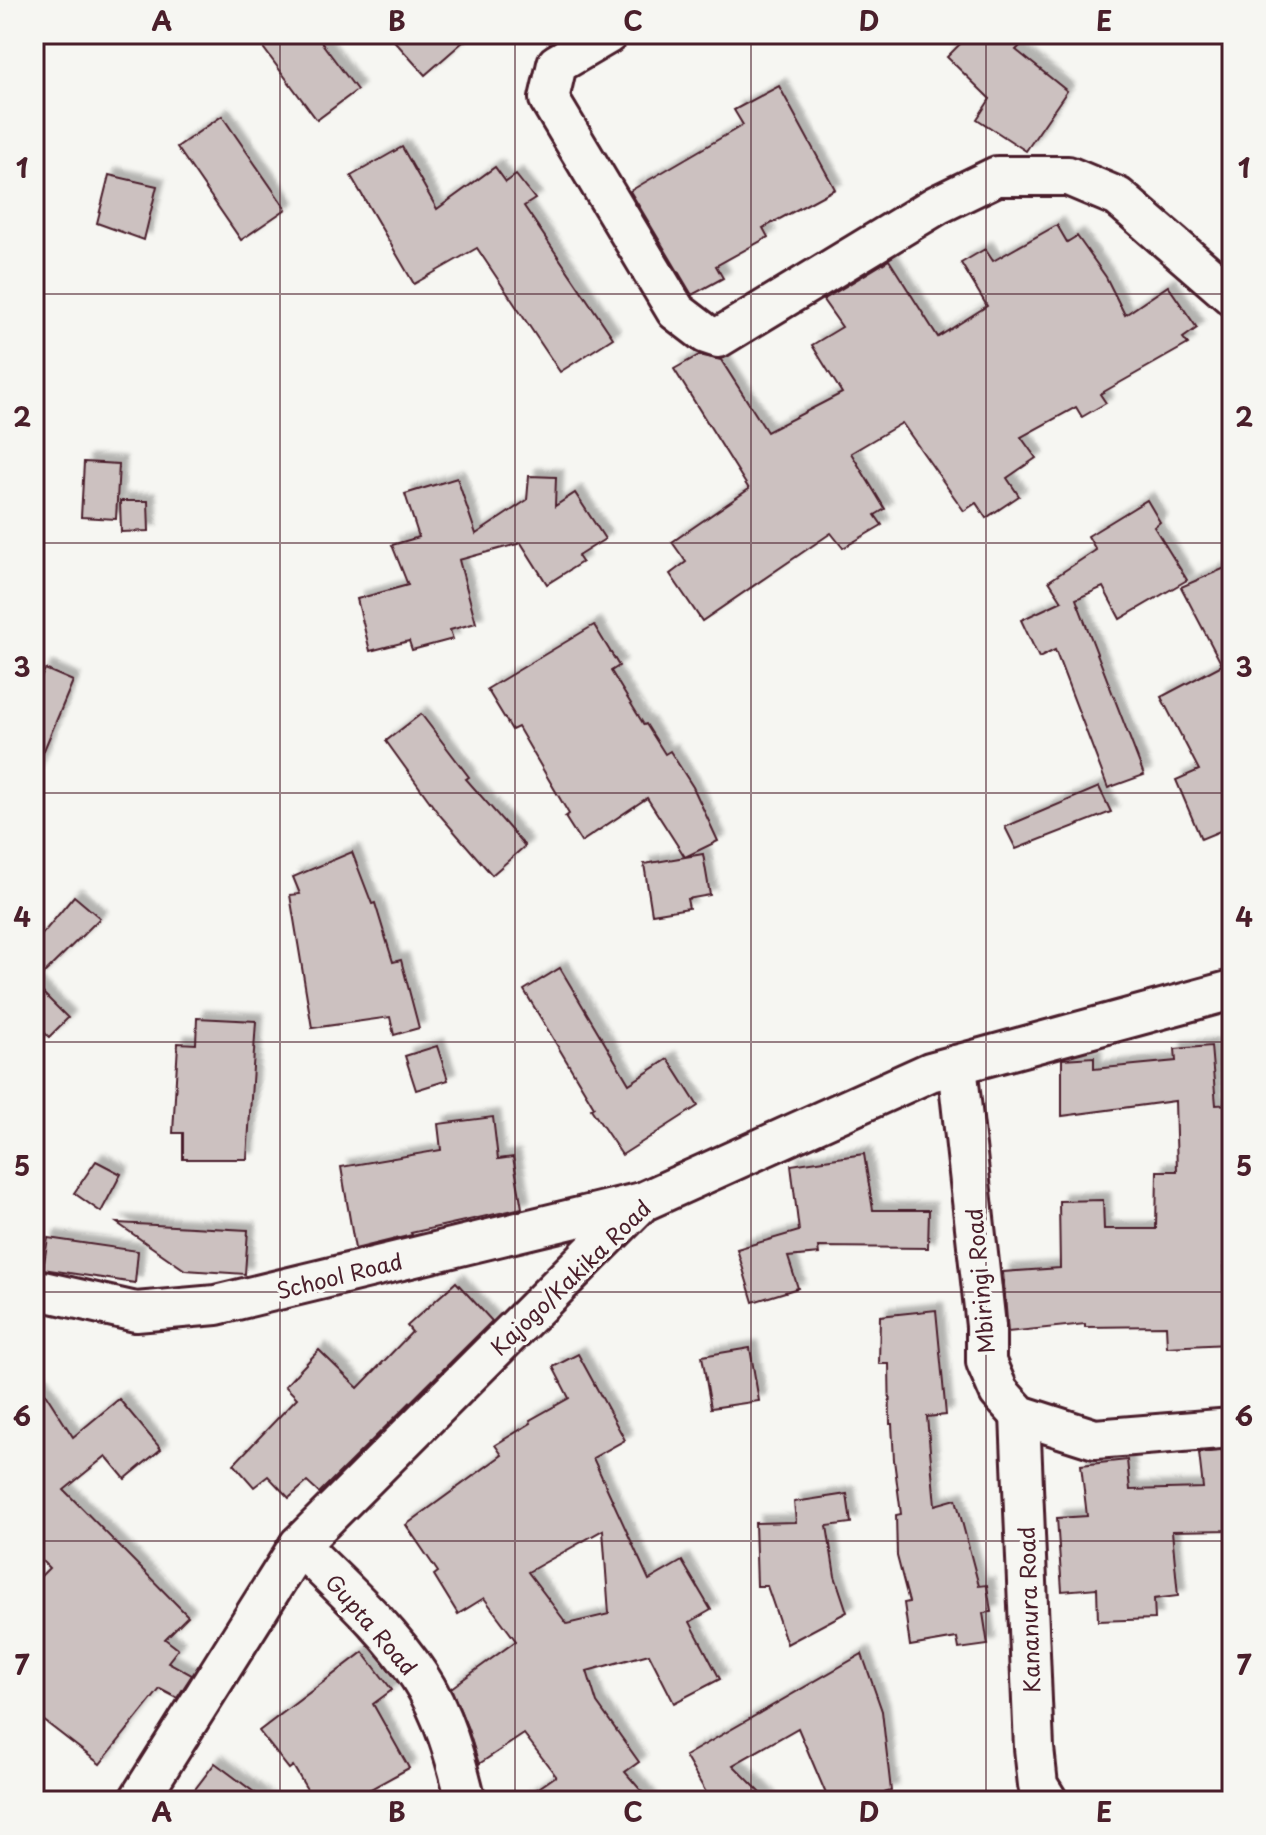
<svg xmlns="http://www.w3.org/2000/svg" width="1266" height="1835" viewBox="0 0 1266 1835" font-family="'Playpen Sans',sans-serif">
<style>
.building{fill:#ccc1c0;stroke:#4a1f2b;stroke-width:2;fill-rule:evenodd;filter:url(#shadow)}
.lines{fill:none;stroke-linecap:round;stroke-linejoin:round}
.street-casing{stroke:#4a1f2b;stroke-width:44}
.street{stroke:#f6f6f2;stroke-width:38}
.grid{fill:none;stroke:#4a1f2b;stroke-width:2;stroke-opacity:0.55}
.labels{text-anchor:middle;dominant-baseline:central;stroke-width:7;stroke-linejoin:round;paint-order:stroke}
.street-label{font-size:22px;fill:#4a1f2b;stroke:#f6f6f2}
.neatline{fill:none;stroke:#4a1f2b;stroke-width:3}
.grid-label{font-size:26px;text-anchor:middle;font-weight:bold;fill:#4a1f2b}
</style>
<defs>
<filter id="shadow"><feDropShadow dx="7" dy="-7" stdDeviation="2" flood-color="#0004"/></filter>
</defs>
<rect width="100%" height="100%" fill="#f6f6f2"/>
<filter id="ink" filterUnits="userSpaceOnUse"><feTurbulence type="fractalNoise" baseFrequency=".0125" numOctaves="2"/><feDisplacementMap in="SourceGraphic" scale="16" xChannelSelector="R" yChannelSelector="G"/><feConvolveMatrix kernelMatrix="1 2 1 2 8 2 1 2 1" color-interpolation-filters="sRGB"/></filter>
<g filter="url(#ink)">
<g class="building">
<path d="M 253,34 L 315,34 L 357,90 L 317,120 Z"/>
<path d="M 388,34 L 472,34 L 425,75 Z"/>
<path d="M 970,34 L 1032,34 L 1016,50 L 1067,91 L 1026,151 L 977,119 L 990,99 L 947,57 Z"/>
<path d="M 779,86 L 835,189 L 763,228 L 768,237 L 716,266 L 723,278 L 692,295 L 630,191 L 743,125 L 734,110 Z"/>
<path d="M 222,116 L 286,209 L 241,240 L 177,147 Z"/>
<path d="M 402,147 L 437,209 L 495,167 L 506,182 L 516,175 L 535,199 L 524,206 L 613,338 L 560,372 L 477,248 L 414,284 L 351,176 Z"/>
<path d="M 109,175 L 157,186 L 144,240 L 97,223 Z"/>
<path d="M 1057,225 L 1067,242 L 1077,236 L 1106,277 L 1125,315 L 1168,286 L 1197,328 L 1183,338 L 1188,344 L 1100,394 L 1106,403 L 1082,417 L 1076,407 L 1021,437 L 1036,458 L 1007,478 L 1019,496 L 986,518 L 976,503 L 964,511 L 902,423 L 851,453 L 885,509 L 875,515 L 882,525 L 843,548 L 831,533 L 702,621 L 670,574 L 686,562 L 672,542 L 749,489 L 674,369 L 699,355 L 721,360 L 767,432 L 842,393 L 812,345 L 842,327 L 823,300 L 889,260 L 938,337 L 987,306 L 961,263 L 985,249 L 993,261 Z"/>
<path d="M 84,462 L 119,464 L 116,519 L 81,517 Z"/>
<path d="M 529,476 L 556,477 L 555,506 L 575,493 L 605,539 L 578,556 L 582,562 L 547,584 L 521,543 L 459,560 L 476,623 L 450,630 L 453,639 L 412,650 L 409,641 L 370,651 L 357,599 L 408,585 L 392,545 L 419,537 L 405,494 L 457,478 L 476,534 L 527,500 Z"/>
<path d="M 1147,500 L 1160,522 L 1154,527 L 1187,580 L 1120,619 L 1103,587 L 1076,599 L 1144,775 L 1108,788 L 1055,650 L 1039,658 L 1021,620 L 1062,601 L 1049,581 L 1096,550 L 1088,536 Z"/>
<path d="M 120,501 L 148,501 L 149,531 L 121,532 Z"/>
<path d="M 1232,565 L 1232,826 L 1201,839 L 1176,780 L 1199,770 L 1161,697 L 1222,665 L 1181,587 Z"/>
<path d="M 594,625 L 619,666 L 611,671 L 644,725 L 646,724 L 665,754 L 670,751 L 693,787 L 718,841 L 685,857 L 647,798 L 581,842 L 565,817 L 569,814 L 518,727 L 512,730 L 487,689 Z"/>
<path d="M 45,669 L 73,681 L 34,774 L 34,693 Z"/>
<path d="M 421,714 L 469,777 L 466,779 L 525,846 L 492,875 L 438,813 L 386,741 Z"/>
<path d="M 1099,787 L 1111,812 L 1016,849 L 1005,827 Z"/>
<path d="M 352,852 L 372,904 L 375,903 L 393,962 L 401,960 L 419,1028 L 394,1035 L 390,1017 L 312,1028 L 290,895 L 300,894 L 293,877 Z"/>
<path d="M 703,854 L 710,895 L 687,899 L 689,908 L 652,914 L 644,864 Z"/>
<path d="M 74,896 L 100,918 L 34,983 L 34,944 Z"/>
<path d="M 560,968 L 629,1084 L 668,1059 L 698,1106 L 622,1155 L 591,1109 L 594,1107 L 524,990 Z"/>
<path d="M 34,984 L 68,1018 L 49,1037 L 34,1023 Z"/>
<path d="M 197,1018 L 256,1021 L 247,1159 L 183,1159 L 183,1133 L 173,1133 L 178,1043 L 196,1044 Z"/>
<path d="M 437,1046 L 448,1080 L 416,1090 L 405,1056 Z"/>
<path d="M 1211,1046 L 1216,1105 L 1232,1104 L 1232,1224 L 1226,1224 L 1229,1257 L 1224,1257 L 1228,1344 L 1167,1347 L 1166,1326 L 1085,1327 L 1085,1324 L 1008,1332 L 1003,1272 L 1060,1268 L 1059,1201 L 1103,1200 L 1104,1229 L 1156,1229 L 1157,1171 L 1177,1171 L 1175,1101 L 1062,1116 L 1062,1059 L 1094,1057 L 1094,1069 L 1176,1061 L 1175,1049 Z"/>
<path d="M 493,1117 L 498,1159 L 513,1157 L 522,1208 L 411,1233 L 412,1235 L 355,1249 L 341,1167 L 441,1150 L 438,1124 Z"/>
<path d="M 864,1154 L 873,1210 L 929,1210 L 928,1248 L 818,1247 L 819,1254 L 788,1257 L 798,1288 L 753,1302 L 737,1249 L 799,1231 L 791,1165 Z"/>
<path d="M 96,1161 L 121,1174 L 101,1212 L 74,1193 Z"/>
<path d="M 117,1223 L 248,1230 L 245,1274 L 185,1270 Z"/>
<path d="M 48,1238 L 138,1251 L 135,1283 L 43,1269 Z"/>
<path d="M 456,1282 L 492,1321 L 319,1493 L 307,1482 L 289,1498 L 268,1476 L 254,1487 L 234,1464 L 297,1398 L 285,1386 L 319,1350 L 358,1388 L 412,1332 L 407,1326 Z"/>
<path d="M 936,1310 L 946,1415 L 927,1417 L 935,1505 L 956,1499 L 979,1586 L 987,1585 L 991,1612 L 983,1613 L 988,1645 L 959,1649 L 957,1638 L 910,1646 L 904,1603 L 909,1602 L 897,1556 L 896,1515 L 901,1514 L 894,1460 L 892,1424 L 890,1424 L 889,1364 L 879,1364 L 880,1316 Z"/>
<path d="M 750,1348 L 759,1401 L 711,1408 L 702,1356 Z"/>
<path d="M 578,1354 L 625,1440 L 593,1458 L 649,1580 L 682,1561 L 711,1610 L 690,1622 L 720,1679 L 674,1703 L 649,1654 L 587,1671 L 597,1703 L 639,1762 L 625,1772 L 650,1801 L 520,1801 L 556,1776 L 524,1734 L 479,1764 L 468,1729 L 451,1688 L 516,1641 L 484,1598 L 458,1614 L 434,1575 L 438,1572 L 406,1525 L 502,1455 L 495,1445 L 531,1423 L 530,1420 L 569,1398 L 553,1367 ZM 603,1530 L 609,1614 L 567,1624 L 528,1572 Z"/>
<path d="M 34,1376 L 73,1437 L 119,1399 L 161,1449 L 125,1479 L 106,1456 L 64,1490 L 188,1616 L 165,1639 L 178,1649 L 168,1662 L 192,1675 L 177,1698 L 160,1689 L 100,1764 L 34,1713 L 34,1583 L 49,1568 L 34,1553 Z"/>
<path d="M 1232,1450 L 1232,1530 L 1172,1531 L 1178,1596 L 1154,1599 L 1155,1619 L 1098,1621 L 1097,1588 L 1062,1591 L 1057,1518 L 1087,1516 L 1081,1465 L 1127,1460 L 1130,1490 L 1203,1488 L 1199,1453 Z"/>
<path d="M 847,1494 L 851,1523 L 827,1526 L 835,1576 L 847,1612 L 787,1644 L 767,1586 L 757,1586 L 755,1523 L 796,1522 L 794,1502 Z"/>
<path d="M 363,1652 L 392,1690 L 373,1704 L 409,1768 L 349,1801 L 314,1801 L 293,1766 L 289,1769 L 259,1731 Z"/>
<path d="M 862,1654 L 882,1711 L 891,1791 L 854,1801 L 829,1801 L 798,1728 L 733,1765 L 769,1801 L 711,1801 L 685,1756 Z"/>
<path d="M 215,1763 L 266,1801 L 186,1801 Z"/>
</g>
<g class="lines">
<defs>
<g id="street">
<path d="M 608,34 L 557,64 L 549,99 L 676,311 L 706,334 L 718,338 L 937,205 L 997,176 L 1068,176 L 1118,197 L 1232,296"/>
<path d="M 957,1065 L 986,1326 L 986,1362 L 999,1392 L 1020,1415 L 1095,1439 L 1232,1428"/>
<path d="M 34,1289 L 136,1312 L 216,1305 L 642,1202"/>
<path d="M 1020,1415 L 1034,1748 L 1038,1785 L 1048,1801"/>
<path d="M 299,1545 C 340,1586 386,1626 419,1676 C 443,1712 456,1759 466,1801"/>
<path d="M 138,1801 L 299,1545 L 642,1202 L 930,1072 L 1232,990"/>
</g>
</defs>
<use href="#street" class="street-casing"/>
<use href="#street" class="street"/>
</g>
</g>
<path class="grid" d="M 280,34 L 280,1801M 515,34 L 515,1801M 751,34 L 751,1801M 986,34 L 986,1801M 34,294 L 1232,294M 34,543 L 1232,543M 34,793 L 1232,793M 34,1042 L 1232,1042M 34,1292 L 1232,1292M 34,1541 L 1232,1541"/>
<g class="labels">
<g class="street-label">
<text transform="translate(339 1275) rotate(-14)">School Road</text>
<text transform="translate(570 1277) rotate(-44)">Kajogo/Kakika Road</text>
<text transform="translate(979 1281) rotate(-95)">Mbiringi Road</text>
<text transform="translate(1028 1610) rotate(-92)">Kananura Road</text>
<text transform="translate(372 1624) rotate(49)">Gupta Road</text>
</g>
</g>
<rect width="1266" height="1835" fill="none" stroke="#f6f6f2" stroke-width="88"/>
<rect x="44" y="44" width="1178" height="1747" class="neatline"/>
<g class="grid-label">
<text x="162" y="31">A</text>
<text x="397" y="31">B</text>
<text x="633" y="31">C</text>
<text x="869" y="31">D</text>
<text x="1104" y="31">E</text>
<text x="22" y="178">1</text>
<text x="1244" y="178">1</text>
<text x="22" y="427">2</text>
<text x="1244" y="427">2</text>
<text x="22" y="677">3</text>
<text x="1244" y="677">3</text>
<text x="22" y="927">4</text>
<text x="1244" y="927">4</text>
<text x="22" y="1176">5</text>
<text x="1244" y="1176">5</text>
<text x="22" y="1426">6</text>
<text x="1244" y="1426">6</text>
<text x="22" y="1675">7</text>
<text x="1244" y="1675">7</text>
<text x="162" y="1822">A</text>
<text x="397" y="1822">B</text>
<text x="633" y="1822">C</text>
<text x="869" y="1822">D</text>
<text x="1104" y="1822">E</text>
</g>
</svg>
